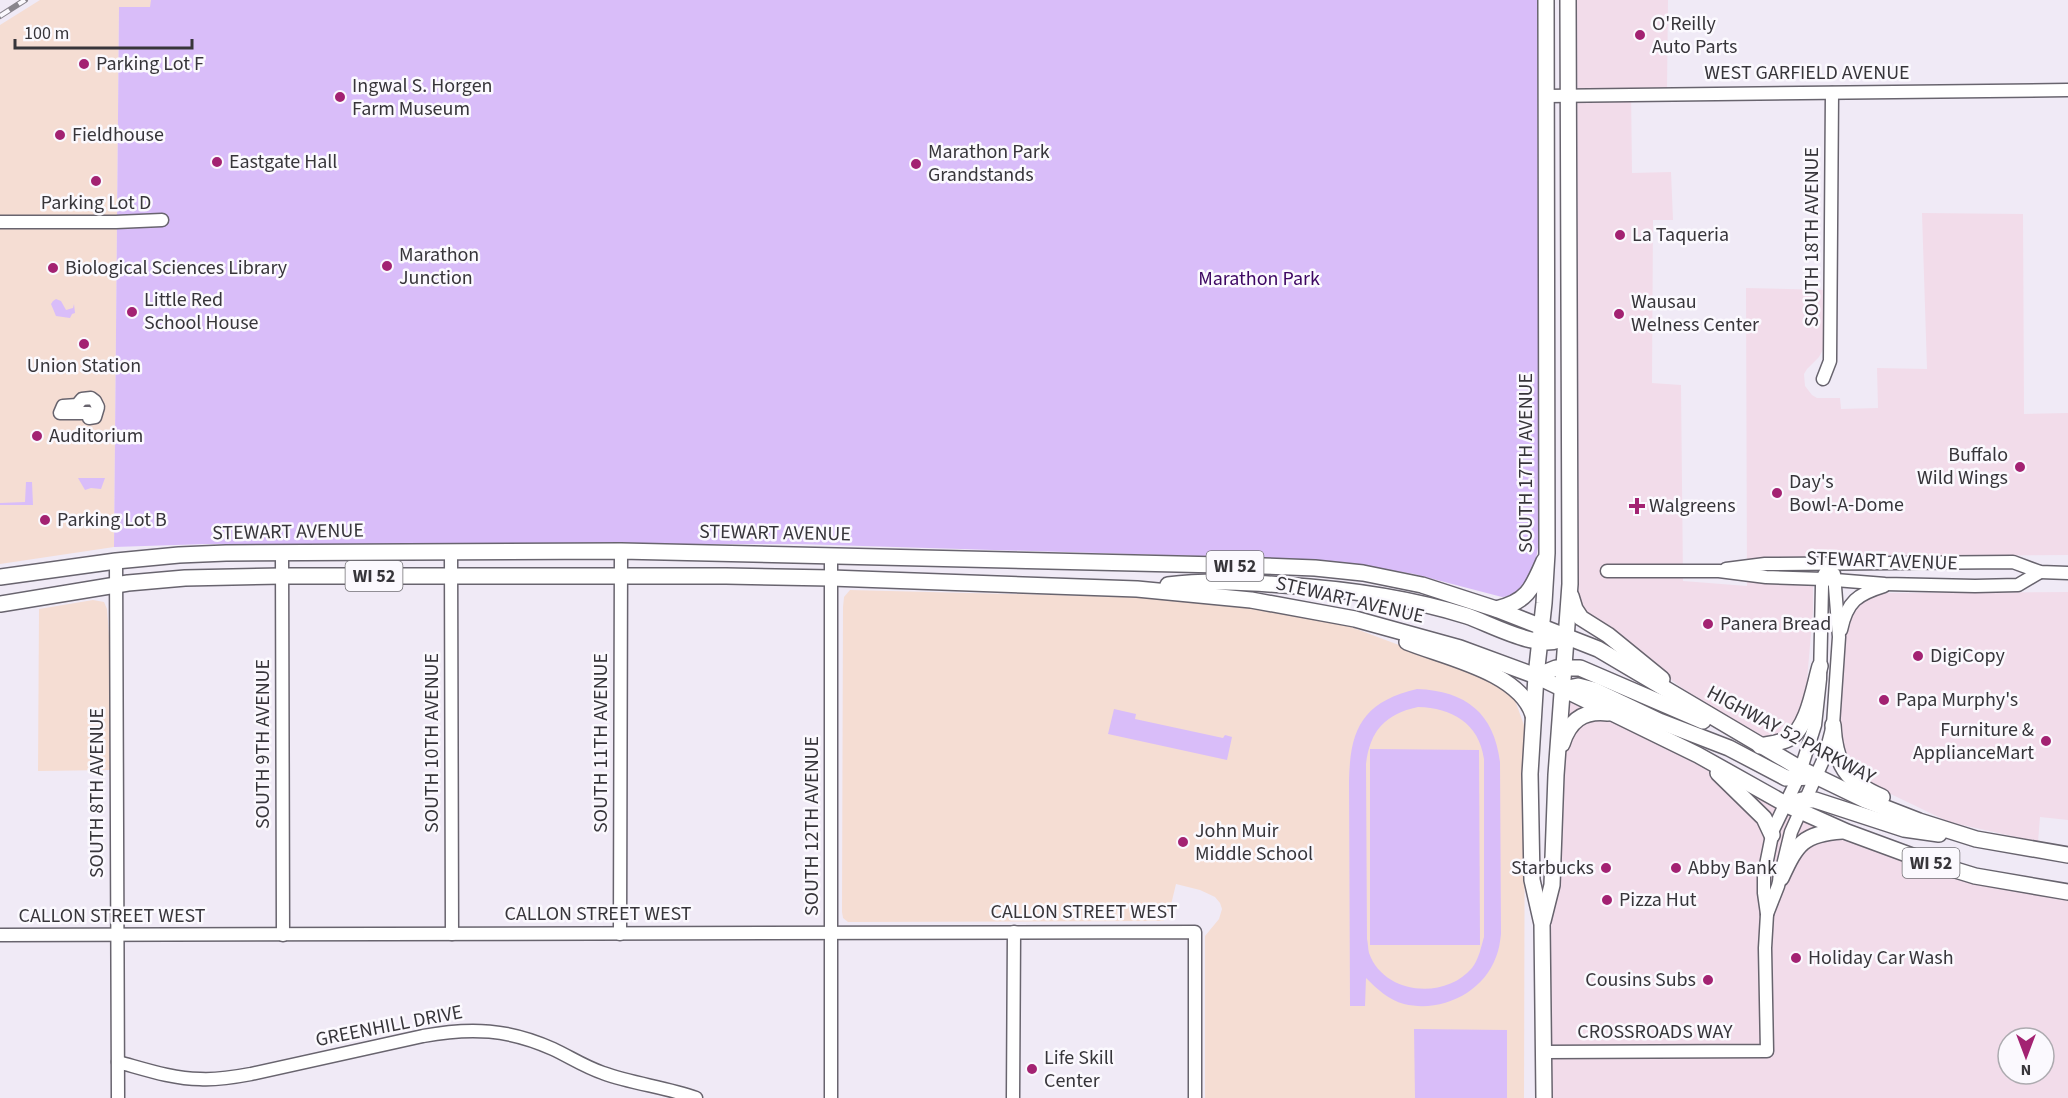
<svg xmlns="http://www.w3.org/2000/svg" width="2068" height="1098" viewBox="0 0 2068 1098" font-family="'Source Sans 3',sans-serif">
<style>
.commercial{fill:#f2dcea;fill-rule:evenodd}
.education{fill:#f5ddd3}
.green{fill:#d9bdf9;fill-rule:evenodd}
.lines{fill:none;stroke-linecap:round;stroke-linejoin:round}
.minor-casing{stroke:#68646e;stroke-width:15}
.major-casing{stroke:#68646e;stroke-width:18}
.minor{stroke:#fff;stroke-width:12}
.major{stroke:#fff;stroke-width:15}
.rail-casing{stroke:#89858d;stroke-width:6}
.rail{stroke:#fbf9fe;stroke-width:4;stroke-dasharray:11;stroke-linecap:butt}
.poi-dot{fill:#a32272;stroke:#fbf9fe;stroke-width:2}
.labels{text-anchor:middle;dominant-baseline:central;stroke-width:5;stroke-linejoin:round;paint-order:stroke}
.shield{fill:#fbf9fe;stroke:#727075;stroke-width:1.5}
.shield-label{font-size:18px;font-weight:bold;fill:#37353a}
.poi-label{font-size:20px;fill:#37353a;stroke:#fbf9fe;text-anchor:start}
.street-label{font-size:20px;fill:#37353a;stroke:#fbf9fe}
.park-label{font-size:20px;fill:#3d0662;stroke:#fbf9fe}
</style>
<rect width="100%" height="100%" fill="#f0eaf6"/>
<g class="commercial">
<path d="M 1577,0 L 1668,0 L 1667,90 L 1631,89 L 1632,173 L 1671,172 L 1673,220 L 1653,220 L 1652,383 L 1681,385 L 1683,581 L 1747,586 L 1746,288 L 1828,290 L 1825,346 L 1819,357 L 1807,369 L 1804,374 L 1805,386 L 1812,395 L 1817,398 L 1840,398 L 1841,409 L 1878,408 L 1877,368 L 1927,369 L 1922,213 L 2023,214 L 2024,414 L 2068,413 L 2068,555 L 1813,557 L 1813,611 L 1805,703 L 1795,724 L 1784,733 L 1774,736 L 1762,736 L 1748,729 L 1682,688 L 1585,616 L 1579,602 Z"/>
<path d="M 2068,592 L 2068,820 L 2040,817 L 2038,842 L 1949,822 L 1874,786 L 1858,775 L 1847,763 L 1840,738 L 1840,721 L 1846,633 L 1851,613 L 1858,603 L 1879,593 Z"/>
<path d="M 1563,689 L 1698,755 L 1923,860 L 2068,892 L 2068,1098 L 1544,1098 L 1542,924 ZM 2008,1038 L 2044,1038 L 2044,1074 L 2008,1074 Z"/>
</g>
<g class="education">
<path d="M 40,0 L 151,0 L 151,7 L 119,7 L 114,547 L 0,564 L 0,25 Z"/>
<path d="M 850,590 L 1133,597 L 1229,605 L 1278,612 L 1351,627 L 1492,680 L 1510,694 L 1516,703 L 1525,728 L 1524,1098 L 1205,1098 L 1205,936 L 1219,919 L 1222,909 L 1220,903 L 1215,897 L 1200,890 L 1176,884 L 1168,917 L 1163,921 L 848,922 L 843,918 L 842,912 L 843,607 L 844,597 Z"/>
<path d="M 93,600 L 104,602 L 107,609 L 110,650 L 110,770 L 38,771 L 39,609 Z"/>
</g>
<g class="green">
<path d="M 151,0 L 1537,0 L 1539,540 C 1536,564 1530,595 1502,597 L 1414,574 L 1366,566 L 1293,559 L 798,544 L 206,544 L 114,547 L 119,7 L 150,7 Z"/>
<path d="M 56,299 L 61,301 L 66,310 L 73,308 L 74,304 L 75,313 L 72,314 L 70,318 L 56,316 L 51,304 L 53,301 Z"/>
<path d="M 78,478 L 105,478 L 101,489 L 91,488 L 85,490 Z"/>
<path d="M 26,482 L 32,482 L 33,505 L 0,505 L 0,503 L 25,502 Z"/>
<path d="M 1417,689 C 1466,691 1494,713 1500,762 L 1501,934 C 1500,942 1499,950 1496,957 C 1483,993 1441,1013 1404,1004 C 1389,1000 1377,989 1366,978 L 1365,1006 L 1350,1006 L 1349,781 C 1350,728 1363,702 1417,689 ZM 1418,707 C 1452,708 1479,723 1484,759 L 1484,937 C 1481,947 1479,959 1472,968 C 1445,1000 1384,995 1369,953 C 1368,949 1368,943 1367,939 L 1366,764 C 1370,731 1385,714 1418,707 Z"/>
<path d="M 1114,709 L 1136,714 L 1135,719 L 1223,738 L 1225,735 L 1232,737 L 1227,760 L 1108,734 Z"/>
<path d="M 1370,749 L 1479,750 L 1480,945 L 1370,945 Z"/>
<path d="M 1414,1029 L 1507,1030 L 1507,1098 L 1415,1098 Z"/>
</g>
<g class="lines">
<defs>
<g id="minor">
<path d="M 1546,96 L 2068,90"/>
<path d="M 0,222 L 116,222 L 162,220"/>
<path d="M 1823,379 L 1830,361 L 1832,93"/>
<path d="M 91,398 L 95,401 L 98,407 L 95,417 L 89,418 L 89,413 L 60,413 L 63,406 L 77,405 L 82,399 Z"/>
<path d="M 451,552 L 452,934"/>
<path d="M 282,553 L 283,935"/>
<path d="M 116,561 L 118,1098"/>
<path d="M 1726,569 L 1765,564 L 2013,562 L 2040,572 L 2068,573"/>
<path d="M 1607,571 L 1719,571 L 1766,577 L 1823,579 L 1885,584 L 1975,586 L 2018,585 L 2040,572"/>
<path d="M 1841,630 C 1847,601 1858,594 1884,586"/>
<path d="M 1767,914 L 1778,886 L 1791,832 L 1825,756 L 1833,725 L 1839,637 L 1834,574"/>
<path d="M 620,934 L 621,551"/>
<path d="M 0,935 L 1195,932 L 1195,1098"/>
<path d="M 1544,1052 L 1767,1051 L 1765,948 L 1767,914 L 1764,893 L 1764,875 L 1773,830 L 1798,778 L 1815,725 L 1820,679 L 1822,586 L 1824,575 L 1831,563"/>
<path d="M 118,1062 C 144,1069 173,1079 200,1079 C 217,1080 235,1077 251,1074 L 423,1036 C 471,1027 509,1029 553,1049 C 570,1057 585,1067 603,1073 C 633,1084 666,1087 696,1098"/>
<path d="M 831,1098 L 831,555"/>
<path d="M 1013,1098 L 1014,932"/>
</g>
<g id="major">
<path d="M 0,577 L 116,561 L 179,555 L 226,553 L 621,551 L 1263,566 L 1315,568 L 1363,573 L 1422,585 L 1496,609 L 1598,649 L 1801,769 L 1865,800 L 1919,821 L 1976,839 L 2068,855"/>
<path d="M 1168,585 C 1206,580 1244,582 1283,585 C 1346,589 1407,597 1467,616 C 1491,624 1545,655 1566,636"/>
<path d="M 1571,596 L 1575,609 L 1581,618 L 1608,635 L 1662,679"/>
<path d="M 0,604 L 128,583 L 185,578 L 282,576 L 726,576 L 831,578 L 1137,589 L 1251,600 L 1355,619 L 1460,648 L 1536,676 L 1563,689 L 1698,755 L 1789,806 L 1847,832 L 1923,860 L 1975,876 L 2068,892"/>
<path d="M 1496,609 C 1527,602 1532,589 1544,561"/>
<path d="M 1407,642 C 1444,657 1520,672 1533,715"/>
<path d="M 1536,676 L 1556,668 L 1580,668 L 1703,721"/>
<path d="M 1563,689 L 1578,686 L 1594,690 L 1659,721 L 1729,748 L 1786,778 L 1815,777"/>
<path d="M 1833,725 C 1835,764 1846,782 1882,797"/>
<path d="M 1562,744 C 1569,721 1583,710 1608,713"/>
<path d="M 1760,746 C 1770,744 1780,743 1788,739 C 1808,729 1814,686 1820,666"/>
<path d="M 1718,773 L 1764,818 L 1772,835"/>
<path d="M 1785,804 L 1802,800 L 1815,800 L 1904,829 L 1939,834"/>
<path d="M 1781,878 C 1797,843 1803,834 1842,831"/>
<path d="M 1543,921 L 1552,885 L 1556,775 L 1570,584 L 1568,0"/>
<path d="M 1544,1098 L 1542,924 L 1532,880 L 1530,774 L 1536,676 L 1544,603 L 1547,553 L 1546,0"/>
</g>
</defs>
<use href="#minor" class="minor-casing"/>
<use href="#major" class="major-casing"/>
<use href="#minor" class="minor"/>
<use href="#major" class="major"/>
<defs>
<path id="rail" d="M 0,16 L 25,0"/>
</defs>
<use href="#rail" class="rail-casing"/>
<use href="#rail" class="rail"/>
</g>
<g class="poi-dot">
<circle cx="1640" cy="35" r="6"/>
<circle cx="84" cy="64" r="6"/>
<circle cx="340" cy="97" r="6"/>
<circle cx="60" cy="135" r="6"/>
<circle cx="217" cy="162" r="6"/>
<circle cx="916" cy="164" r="6"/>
<circle cx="96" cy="181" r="6"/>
<circle cx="1620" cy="235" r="6"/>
<circle cx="387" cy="266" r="6"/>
<circle cx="53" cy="268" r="6"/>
<circle cx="132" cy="312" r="6"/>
<circle cx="1619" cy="314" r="6"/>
<circle cx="84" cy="344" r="6"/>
<circle cx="37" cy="436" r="6"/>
<circle cx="2020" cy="467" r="6"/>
<circle cx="1777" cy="493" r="6"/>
<path d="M1634 497h6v6h6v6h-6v6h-6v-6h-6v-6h6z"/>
<circle cx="45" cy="520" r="6"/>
<circle cx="1708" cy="624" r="6"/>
<circle cx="1918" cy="656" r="6"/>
<circle cx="1884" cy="700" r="6"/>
<circle cx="2046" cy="741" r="6"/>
<circle cx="1183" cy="842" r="6"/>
<circle cx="1606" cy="868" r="6"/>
<circle cx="1676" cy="868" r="6"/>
<circle cx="1607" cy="900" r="6"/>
<circle cx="1796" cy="958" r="6"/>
<circle cx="1708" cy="980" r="6"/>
<circle cx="1032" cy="1069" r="6"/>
</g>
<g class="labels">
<g class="shield">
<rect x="1206.5" y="551" width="57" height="30" rx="4.5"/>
<rect x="345.5" y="561" width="57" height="30" rx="4.5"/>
<rect x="1902.5" y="848" width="57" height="30" rx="4.5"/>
</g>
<g class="shield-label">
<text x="1235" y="566">WI 52</text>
<text x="374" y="576">WI 52</text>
<text x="1931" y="863">WI 52</text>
</g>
<g class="poi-label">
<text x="1652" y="24">O'Reilly<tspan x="1652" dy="23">Auto Parts</tspan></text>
<text x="96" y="64">Parking Lot F</text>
<text x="352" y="86">Ingwal S. Horgen<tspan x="352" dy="23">Farm Museum</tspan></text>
<text x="72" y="135">Fieldhouse</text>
<text x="928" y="152">Marathon Park<tspan x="928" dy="23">Grandstands</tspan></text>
<text x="229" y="162">Eastgate Hall</text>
<text x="96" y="203" text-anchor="middle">Parking Lot D</text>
<text x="1632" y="235">La Taqueria</text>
<text x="399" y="255">Marathon<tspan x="399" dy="23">Junction</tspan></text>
<text x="65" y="268">Biological Sciences Library</text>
<text x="144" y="300">Little Red<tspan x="144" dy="23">School House</tspan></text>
<text x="1631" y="302">Wausau<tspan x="1631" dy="23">Welness Center</tspan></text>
<text x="84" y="366" text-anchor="middle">Union Station</text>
<text x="49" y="436">Auditorium</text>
<text x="2008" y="455" text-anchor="end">Buffalo<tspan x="2008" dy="23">Wild Wings</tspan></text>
<text x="1789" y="482">Day's<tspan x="1789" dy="23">Bowl-A-Dome</tspan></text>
<text x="1649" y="506">Walgreens</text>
<text x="57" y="520">Parking Lot B</text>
<text x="1720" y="624">Panera Bread</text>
<text x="1930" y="656">DigiCopy</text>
<text x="1896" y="700">Papa Murphy's</text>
<text x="2034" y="730" text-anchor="end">Furniture &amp;<tspan x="2034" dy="23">ApplianceMart</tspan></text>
<text x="1195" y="831">John Muir<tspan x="1195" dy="23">Middle School</tspan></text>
<text x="1594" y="868" text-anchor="end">Starbucks</text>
<text x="1688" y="868">Abby Bank</text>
<text x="1619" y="900">Pizza Hut</text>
<text x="1808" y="958">Holiday Car Wash</text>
<text x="1696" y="980" text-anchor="end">Cousins Subs</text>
<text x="1044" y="1058">Life Skill<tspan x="1044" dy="23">Center</tspan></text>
</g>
<g class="street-label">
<text x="1807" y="73">WEST GARFIELD AVENUE</text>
<text transform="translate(1812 237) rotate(-90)">SOUTH 18TH AVENUE</text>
<text transform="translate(1526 463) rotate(-90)">SOUTH 17TH AVENUE</text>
<text transform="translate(288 532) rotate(-1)">STEWART AVENUE</text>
<text transform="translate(775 533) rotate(1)">STEWART AVENUE</text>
<text transform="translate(1882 561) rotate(2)">STEWART AVENUE</text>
<text transform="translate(1350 600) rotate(13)">STEWART AVENUE</text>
<text transform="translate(1791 735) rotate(28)">HIGHWAY 52 PARKWAY</text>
<text transform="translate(432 743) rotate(-90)">SOUTH 10TH AVENUE</text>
<text transform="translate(601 743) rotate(-90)">SOUTH 11TH AVENUE</text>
<text transform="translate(263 744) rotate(-90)">SOUTH 9TH AVENUE</text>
<text transform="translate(97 793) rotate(-90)">SOUTH 8TH AVENUE</text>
<text transform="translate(812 826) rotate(-90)">SOUTH 12TH AVENUE</text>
<text x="1084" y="912">CALLON STREET WEST</text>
<text x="598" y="914">CALLON STREET WEST</text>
<text x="112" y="916">CALLON STREET WEST</text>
<text transform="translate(389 1026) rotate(-11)">GREENHILL DRIVE</text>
<text x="1655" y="1032">CROSSROADS WAY</text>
</g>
<g class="park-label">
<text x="1259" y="279">Marathon Park</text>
</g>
</g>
<g transform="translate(2026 1056) rotate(180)"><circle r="28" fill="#fbf9fe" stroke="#adabb0" stroke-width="1.5"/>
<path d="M0-4.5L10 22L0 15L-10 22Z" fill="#a32272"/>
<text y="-9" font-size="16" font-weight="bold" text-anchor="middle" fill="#37353a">N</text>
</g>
<path d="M15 39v9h177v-9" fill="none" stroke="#37353a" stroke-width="3"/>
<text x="24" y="39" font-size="18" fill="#37353a" stroke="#fbf9fe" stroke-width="4.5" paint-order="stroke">100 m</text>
</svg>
